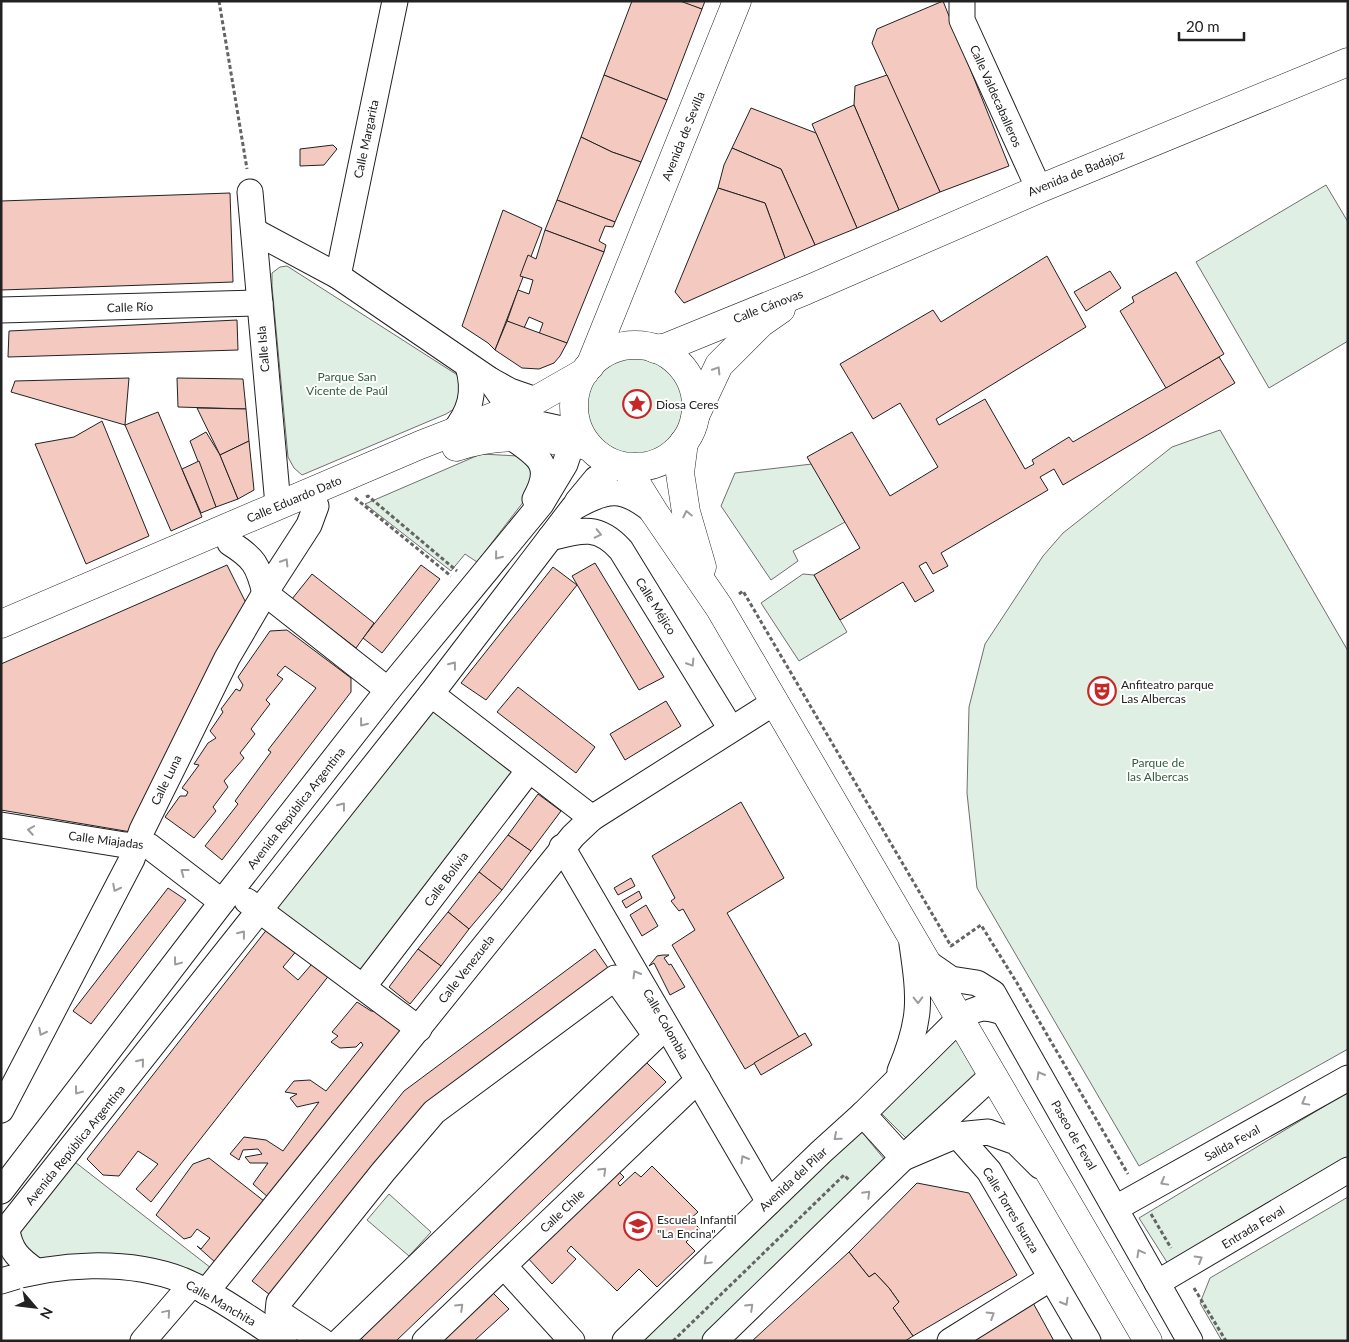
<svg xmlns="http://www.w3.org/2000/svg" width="1349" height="1342" viewBox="0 0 1349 1342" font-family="Lato,sans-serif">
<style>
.green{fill:#e0efe3;stroke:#6f6f6f}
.building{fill:#f3c9c0;stroke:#222}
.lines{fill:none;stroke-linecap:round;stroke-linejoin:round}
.minor-casing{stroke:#222;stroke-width:27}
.major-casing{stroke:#222;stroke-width:29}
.path{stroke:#646464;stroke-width:3;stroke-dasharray:4 2.5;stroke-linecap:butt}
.minor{stroke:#fff;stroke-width:25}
.major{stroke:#fff;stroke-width:28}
.oneway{stroke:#9c9c9c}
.labels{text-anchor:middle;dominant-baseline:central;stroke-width:4;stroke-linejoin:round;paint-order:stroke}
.street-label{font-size:12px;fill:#222;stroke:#fff}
.park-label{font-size:12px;fill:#2f5e38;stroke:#fff}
.poi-label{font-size:12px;fill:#222;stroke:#fff;text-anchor:start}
</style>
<rect width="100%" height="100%" fill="#fff"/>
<g class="green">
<path d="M 1326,185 L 1348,222 L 1348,341 L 1269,388 L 1196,262 Z"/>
<path d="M 287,266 L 459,376 L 459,406 L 446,414 L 302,475 L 294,468 L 288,457 L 272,286 L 272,273 L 280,267 Z"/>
<circle cx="635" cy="406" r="60"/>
<path d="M 1220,430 L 1348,651 L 1348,1049 L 1139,1166 L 977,888 L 967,793 L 969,707 L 985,644 L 1043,556 L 1063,533 L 1172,447 Z"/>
<path d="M 481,454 L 518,456 L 531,468 L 531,492 L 477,562 L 465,554 L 451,571 L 365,504 Z"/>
<path d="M 812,464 L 845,522 L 793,551 L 798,561 L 771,580 L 721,506 L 735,473 Z"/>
<path d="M 803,574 L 814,575 L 847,632 L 799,661 L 761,603 Z"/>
<path d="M 435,706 L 519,771 L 364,975 L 275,909 Z"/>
<path d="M 955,1037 L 979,1073 L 909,1141 L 880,1112 Z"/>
<path d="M 1348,1092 L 1348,1161 L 1170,1267 L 1139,1218 Z"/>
<path d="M 861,1131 L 885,1160 L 706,1341 L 637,1341 L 849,1138 Z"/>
<path d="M 66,1155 L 220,1275 L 206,1292 L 55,1267 L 9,1244 Z"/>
<path d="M 389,1194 L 431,1232 L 409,1256 L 367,1220 Z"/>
<path d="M 1348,1197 L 1348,1341 L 1222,1341 L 1200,1303 L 1210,1278 Z"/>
</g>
<g class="building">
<path d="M 632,1 L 683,1 L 702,9 L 667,100 L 604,75 Z"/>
<path d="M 680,1 L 705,1 L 702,9 Z"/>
<path d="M 943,1 L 1009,166 L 940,192 L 872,43 L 877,29 Z"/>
<path d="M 604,75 L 667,100 L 641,162 L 612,152 L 581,137 Z"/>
<path d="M 887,75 L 940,192 L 899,210 L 854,105 L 855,86 Z"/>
<path d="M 854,105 L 899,210 L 857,228 L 812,124 Z"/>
<path d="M 751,108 L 816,133 L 857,228 L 815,245 L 781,169 L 732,148 Z"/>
<path d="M 581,137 L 612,152 L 641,162 L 615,222 L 557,200 Z"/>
<path d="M 333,145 L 337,149 L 324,165 L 300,166 L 300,149 Z"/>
<path d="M 732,148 L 781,169 L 815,245 L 785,258 L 765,203 L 718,188 L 724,165 Z"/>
<path d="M 718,188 L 765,203 L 785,258 L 684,303 L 675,292 Z"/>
<path d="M 230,193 L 233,282 L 1,290 L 1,201 Z"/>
<path d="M 557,200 L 615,222 L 613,227 L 605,226 L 599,241 L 606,245 L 604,252 L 545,230 Z"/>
<path d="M 503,210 L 542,228 L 495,350 L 488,343 L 462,326 Z"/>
<path d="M 545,230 L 604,252 L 567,343 L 539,334 L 543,323 L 529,317 L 524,328 L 507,321 L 518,290 L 529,294 L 533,280 L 520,276 L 528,255 L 536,259 Z"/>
<path d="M 1047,256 L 1086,327 L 936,419 L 939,425 L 985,399 L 1025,469 L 1034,464 L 1032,460 L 1069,437 L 1073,442 L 1219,357 L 1235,383 L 1063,485 L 1054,469 L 1040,477 L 1048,490 L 941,553 L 948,566 L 933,574 L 926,562 L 919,566 L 934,591 L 915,602 L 903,582 L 840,620 L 814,575 L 860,548 L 807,457 L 852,432 L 890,496 L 938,467 L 900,403 L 873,419 L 840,364 L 933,310 L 941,322 Z"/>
<path d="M 1110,271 L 1121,288 L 1086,311 L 1074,292 Z"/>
<path d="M 1176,272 L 1224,354 L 1166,388 L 1120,311 L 1134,302 L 1132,297 Z"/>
<path d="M 237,320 L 238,350 L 8,357 L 9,331 Z"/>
<path d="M 507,321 L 567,343 L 560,356 L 554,363 L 539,369 L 522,368 L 495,350 Z"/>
<path d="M 129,378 L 125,425 L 11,392 L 15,381 Z"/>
<path d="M 177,378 L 243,379 L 246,409 L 178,407 Z"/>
<path d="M 197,408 L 246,409 L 249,441 L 220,455 Z"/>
<path d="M 158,412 L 202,517 L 171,531 L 125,425 Z"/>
<path d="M 102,421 L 149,536 L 86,564 L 35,444 L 74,437 Z"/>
<path d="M 206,432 L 220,455 L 238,499 L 216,507 L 190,441 Z"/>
<path d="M 249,441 L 254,490 L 238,499 L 220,455 Z"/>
<path d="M 199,461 L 216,507 L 201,513 L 182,469 Z"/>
<path d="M 595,563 L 664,677 L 639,690 L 572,576 Z"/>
<path d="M 227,565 L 246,603 L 131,832 L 1,810 L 1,664 Z"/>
<path d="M 421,565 L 440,579 L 382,653 L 363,638 Z"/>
<path d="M 553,567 L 577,585 L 486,700 L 461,683 Z"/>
<path d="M 312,574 L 374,623 L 356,648 L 292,599 Z"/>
<path d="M 287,630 L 351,678 L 351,692 L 222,860 L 205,846 L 238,804 L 235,801 L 271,752 L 268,750 L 316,688 L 285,666 L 277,675 L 283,679 L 266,700 L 270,704 L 251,729 L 255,734 L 240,753 L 244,758 L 224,781 L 228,787 L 213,807 L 216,811 L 194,838 L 165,817 L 180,796 L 186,796 L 188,792 L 182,788 L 199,765 L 194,764 L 208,743 L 216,738 L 210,731 L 223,712 L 221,709 L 236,689 L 240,691 L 243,685 L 238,677 L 270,631 Z"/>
<path d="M 518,687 L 595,747 L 576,773 L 497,712 Z"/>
<path d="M 666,701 L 681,726 L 625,760 L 610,734 Z"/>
<path d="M 538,794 L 561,811 L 531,851 L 508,835 Z"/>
<path d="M 741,802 L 784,878 L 727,913 L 799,1037 L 745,1069 L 672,945 L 695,930 L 683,909 L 679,911 L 671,901 L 675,898 L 652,856 Z"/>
<path d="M 508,835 L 531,851 L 502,890 L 479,872 Z"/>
<path d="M 479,872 L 502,890 L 469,929 L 448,912 Z"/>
<path d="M 631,878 L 635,886 L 618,895 L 614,888 Z"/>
<path d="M 168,888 L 186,900 L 91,1024 L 73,1011 Z"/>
<path d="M 639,891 L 642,898 L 626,908 L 622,901 Z"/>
<path d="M 646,905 L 658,926 L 642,936 L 630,915 Z"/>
<path d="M 448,912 L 469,929 L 441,966 L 418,949 Z"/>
<path d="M 268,928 L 303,943 L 283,967 L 298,980 L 318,957 L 334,969 L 151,1202 L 136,1189 L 158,1164 L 138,1151 L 119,1176 L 103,1175 L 87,1159 Z"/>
<path d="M 418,949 L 441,966 L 410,1004 L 389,987 Z"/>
<path d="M 595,949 L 615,978 L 420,1127 L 279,1302 L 252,1281 L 404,1091 Z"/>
<path d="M 663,955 L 669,955 L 664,958 L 669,965 L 671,964 L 685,987 L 670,995 L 654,963 L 649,966 L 657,956 Z"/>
<path d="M 357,1002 L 371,1011 L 389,1012 L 407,1026 L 269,1198 L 253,1184 L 268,1163 L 250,1163 L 245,1157 L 262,1154 L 258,1149 L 243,1150 L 239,1160 L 230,1154 L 244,1137 L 266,1140 L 283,1151 L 319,1102 L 297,1107 L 290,1098 L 297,1094 L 285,1092 L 294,1081 L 310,1080 L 326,1091 L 363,1045 L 361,1042 L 356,1047 L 340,1048 L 331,1042 L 338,1036 L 332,1032 Z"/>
<path d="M 805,1033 L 812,1045 L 761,1075 L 754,1063 Z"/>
<path d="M 645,1061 L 666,1082 L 396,1341 L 364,1341 L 358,1335 Z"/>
<path d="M 209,1158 L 264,1201 L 216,1263 L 197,1246 L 201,1249 L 210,1238 L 197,1229 L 191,1237 L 184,1239 L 156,1215 L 193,1164 Z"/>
<path d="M 652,1166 L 698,1212 L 690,1219 L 700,1229 L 686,1242 L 695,1251 L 657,1287 L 639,1269 L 617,1291 L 571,1246 L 567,1251 L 576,1259 L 552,1284 L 525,1255 L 616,1169 L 624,1177 L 618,1183 L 620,1186 L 635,1172 L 641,1177 Z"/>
<path d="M 917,1183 L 969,1193 L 1017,1275 L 913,1336 L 893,1308 L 899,1302 L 889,1288 L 875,1273 L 869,1277 L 849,1252 Z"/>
<path d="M 849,1252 L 869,1277 L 875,1273 L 889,1288 L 899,1302 L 893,1308 L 913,1336 L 905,1341 L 752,1341 Z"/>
<path d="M 492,1292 L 509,1309 L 474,1341 L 442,1341 Z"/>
<path d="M 1032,1301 L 1054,1341 L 971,1341 Z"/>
</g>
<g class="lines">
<defs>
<g id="minor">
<path d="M 962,1 L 962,20 L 1039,189"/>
<path d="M 250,192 L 278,505"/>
<path d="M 254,231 L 338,276 L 490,380"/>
<path d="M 338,276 L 395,1"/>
<path d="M 1,310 L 260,303"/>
<path d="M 536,400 L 510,391 L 490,380 L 511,410 L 525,421 L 580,433"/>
<path d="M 453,433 C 470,412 476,393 468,366"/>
<path d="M 511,437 C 539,456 554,465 535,499"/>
<path d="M 577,502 L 596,479 L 618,465"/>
<path d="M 550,538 C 581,530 598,524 621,550 L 731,729"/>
<path d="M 230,543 C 254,558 258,565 265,593 L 309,525 L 316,506"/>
<path d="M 431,694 L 592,818"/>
<path d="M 1,825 L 125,845 L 149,846 L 222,902"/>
<path d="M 562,847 L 769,1202"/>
<path d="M 247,901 L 419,1029"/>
<path d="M 928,963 L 951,979 L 977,983 L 993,993 L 1190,1341"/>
<path d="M 363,987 L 529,770"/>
<path d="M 900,1071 C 922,1019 920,999 912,944"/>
<path d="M 1,1110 L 132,859 L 142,830 L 227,658 L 265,593 L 388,690"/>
<path d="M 863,1114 L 903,1158 L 957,1135 L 989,1171 L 1088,1341"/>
<path d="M 957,1135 L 988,1132 L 1016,1142 L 1040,1166"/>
<path d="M 1,1191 L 222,902 L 388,690 L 541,504 L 565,464 L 572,443 L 575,420"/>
<path d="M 1116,1208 L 1348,1078"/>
<path d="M 7,1230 C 10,1251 19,1259 36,1271"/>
<path d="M 1,1236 L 431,694 L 573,508 C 607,488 623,486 654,512"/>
<path d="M 504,1266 L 572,1341"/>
<path d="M 1,1281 C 56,1263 127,1259 182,1280 C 218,1295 251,1320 284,1341"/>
<path d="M 1157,1283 L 1348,1170"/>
<path d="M 206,1292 L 573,836 L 592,818 L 775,702"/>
<path d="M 143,1341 L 191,1285"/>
<path d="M 322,1341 L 278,1312 L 279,1302 L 383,1172 L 434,1112 L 615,978 L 656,1036 L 340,1341"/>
<path d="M 425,1341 L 698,1080"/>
<path d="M 625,1341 L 821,1152 L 863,1114 L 960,1018 C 977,1007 986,1005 1004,1013"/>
<path d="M 715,1341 L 903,1158 L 993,1075"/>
<path d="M 950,1341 L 1051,1278"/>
</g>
<g id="major">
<circle cx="635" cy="406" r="61"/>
<path d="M 655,349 L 667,347 L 807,290 L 1039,189 L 1348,62"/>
<path d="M 590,366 L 737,1"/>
<path d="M 696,414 L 719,365 L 761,323 L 781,309"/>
<path d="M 684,442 L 680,473 L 686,512 L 702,567"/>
<path d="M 456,447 C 502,431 542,437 588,446"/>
<path d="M 626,467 L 654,512 L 719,607 L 1148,1341"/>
<path d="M 1,624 L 420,445 L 536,400 L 585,372"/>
</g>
</defs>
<use href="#minor" class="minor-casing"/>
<use href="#major" class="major-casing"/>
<g class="path">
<path d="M 219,1 L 247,169"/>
<path d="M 366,497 L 368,496 L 457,571"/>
<path d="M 355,498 L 451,576"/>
<path d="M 739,594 L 743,591 L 951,946 L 981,925 L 1017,983 L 1128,1174"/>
<path d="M 1151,1214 L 1171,1248"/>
<path d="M 1194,1288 L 1226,1341"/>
<path d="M 673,1341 L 844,1175 L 849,1180"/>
</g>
<use href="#minor" class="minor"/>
<use href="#major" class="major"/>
</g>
<defs><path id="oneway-chevron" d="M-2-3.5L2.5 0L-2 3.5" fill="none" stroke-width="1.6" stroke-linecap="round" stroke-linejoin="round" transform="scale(1.25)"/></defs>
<g class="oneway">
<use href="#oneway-chevron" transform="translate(717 370) rotate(-58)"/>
<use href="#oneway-chevron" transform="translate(687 514) rotate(-102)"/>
<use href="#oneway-chevron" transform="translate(598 534) rotate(13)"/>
<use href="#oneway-chevron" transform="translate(498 556) rotate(129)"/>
<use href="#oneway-chevron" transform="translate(285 562) rotate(-58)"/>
<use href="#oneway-chevron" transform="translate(691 663) rotate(58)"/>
<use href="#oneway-chevron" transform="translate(453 665) rotate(-52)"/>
<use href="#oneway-chevron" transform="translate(363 723) rotate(128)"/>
<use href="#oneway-chevron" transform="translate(342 806) rotate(-52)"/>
<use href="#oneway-chevron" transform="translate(31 830) rotate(-171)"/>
<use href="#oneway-chevron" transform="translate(184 872) rotate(-143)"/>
<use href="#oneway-chevron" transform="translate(116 888) rotate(117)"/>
<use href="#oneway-chevron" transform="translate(242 934) rotate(-52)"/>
<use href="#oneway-chevron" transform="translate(177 962) rotate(127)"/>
<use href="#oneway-chevron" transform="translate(636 974) rotate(-120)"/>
<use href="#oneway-chevron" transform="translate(918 1000) rotate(89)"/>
<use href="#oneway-chevron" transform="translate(42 1032) rotate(117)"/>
<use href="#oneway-chevron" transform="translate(141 1062) rotate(-51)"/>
<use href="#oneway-chevron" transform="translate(1040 1075) rotate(-120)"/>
<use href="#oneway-chevron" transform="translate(78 1091) rotate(127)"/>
<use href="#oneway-chevron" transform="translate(1305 1102) rotate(151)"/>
<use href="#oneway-chevron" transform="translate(837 1137) rotate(139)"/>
<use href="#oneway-chevron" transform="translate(744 1159) rotate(-120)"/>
<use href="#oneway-chevron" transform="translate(603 1171) rotate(-44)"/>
<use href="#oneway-chevron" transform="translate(1164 1182) rotate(151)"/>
<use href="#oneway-chevron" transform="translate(867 1194) rotate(-45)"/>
<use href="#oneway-chevron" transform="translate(1140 1253) rotate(-119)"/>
<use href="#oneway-chevron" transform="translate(1199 1259) rotate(-31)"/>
<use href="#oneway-chevron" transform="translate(707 1261) rotate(136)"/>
<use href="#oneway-chevron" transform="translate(1065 1302) rotate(60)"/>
<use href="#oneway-chevron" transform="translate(460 1307) rotate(-44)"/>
<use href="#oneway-chevron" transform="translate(750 1307) rotate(-44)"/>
<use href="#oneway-chevron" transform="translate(167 1313) rotate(-50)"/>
<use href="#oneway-chevron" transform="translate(991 1315) rotate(-32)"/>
</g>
<defs>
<symbol id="sight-ring" viewBox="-11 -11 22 22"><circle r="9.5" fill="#fff" stroke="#c62828" stroke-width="1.5"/><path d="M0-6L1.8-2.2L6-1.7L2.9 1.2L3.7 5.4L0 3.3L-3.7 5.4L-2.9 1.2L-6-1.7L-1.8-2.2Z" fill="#c62828"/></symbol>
<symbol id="theatre-ring" viewBox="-11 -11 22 22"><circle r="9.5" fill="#fff" stroke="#c62828" stroke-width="1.5"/><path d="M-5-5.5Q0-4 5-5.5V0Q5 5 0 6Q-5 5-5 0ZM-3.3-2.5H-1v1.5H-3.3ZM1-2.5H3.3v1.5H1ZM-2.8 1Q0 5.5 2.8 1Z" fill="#c62828"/></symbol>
<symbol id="school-ring" viewBox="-11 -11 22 22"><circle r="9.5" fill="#fff" stroke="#c62828" stroke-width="1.5"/><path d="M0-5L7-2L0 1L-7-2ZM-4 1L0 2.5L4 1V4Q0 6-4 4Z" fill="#c62828"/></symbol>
</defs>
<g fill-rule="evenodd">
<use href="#sight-ring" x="621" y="388" width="32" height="32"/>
<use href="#theatre-ring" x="1086" y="675" width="32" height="32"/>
<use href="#school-ring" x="622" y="1210" width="32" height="32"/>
</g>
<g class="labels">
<g class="street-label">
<text transform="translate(996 96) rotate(66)">Calle Valdecaballeros</text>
<text transform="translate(683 136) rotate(-68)">Avenida de Sevilla</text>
<text transform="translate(366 139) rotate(-78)">Calle Margarita</text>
<text transform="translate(1076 173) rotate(-22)">Avenida de Badajoz</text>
<text transform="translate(768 306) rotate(-21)">Calle Cánovas</text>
<text transform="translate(130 307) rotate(-2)">Calle Río</text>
<text transform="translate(263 349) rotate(-95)">Calle Isla</text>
<text transform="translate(294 499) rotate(-23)">Calle Eduardo Dato</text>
<text transform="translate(656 606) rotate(58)">Calle Méjico</text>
<text transform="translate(166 780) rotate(-64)">Calle Luna</text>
<text transform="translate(296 808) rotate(-52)">Avenida República Argentina</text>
<text transform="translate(106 840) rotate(7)">Calle Miajadas</text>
<text transform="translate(446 879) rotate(-53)">Calle Bolivia</text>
<text transform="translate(466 969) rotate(-52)">Calle Venezuela</text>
<text transform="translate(666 1024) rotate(60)">Calle Colombia</text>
<text transform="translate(1074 1135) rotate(60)">Paseo de Feval</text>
<text transform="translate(1232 1143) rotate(-29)">Salida Feval</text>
<text transform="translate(75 1145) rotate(-51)">Avenida República Argentina</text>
<text transform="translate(793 1179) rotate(-43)">Avenida del Pilar</text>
<text transform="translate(1011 1210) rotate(59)">Calle Torres Isunza</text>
<text transform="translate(562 1211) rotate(-44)">Calle Chile</text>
<text transform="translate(1253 1227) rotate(-31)">Entrada Feval</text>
<text transform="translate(221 1303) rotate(30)">Calle Manchita</text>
</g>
<g class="park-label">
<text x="347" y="376">Parque San<tspan x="347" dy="14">Vicente de Paúl</tspan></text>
<text x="1158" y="762">Parque de<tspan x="1158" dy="14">las Albercas</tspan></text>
</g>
<g class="poi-label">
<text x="656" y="404">Diosa Ceres</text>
<text x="1121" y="684">Anfiteatro parque<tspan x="1121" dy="14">Las Albercas</tspan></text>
<text x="657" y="1219">Escuela Infantil<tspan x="657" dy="14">"La Encina"</tspan></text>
</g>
</g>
<rect width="1349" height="1342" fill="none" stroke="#222222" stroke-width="5"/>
<g transform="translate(35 1307) rotate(118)" stroke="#ffffff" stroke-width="4" paint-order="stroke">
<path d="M0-4L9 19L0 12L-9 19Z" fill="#222222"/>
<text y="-8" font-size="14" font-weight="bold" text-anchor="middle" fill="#222222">N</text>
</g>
<path d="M1179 32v8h65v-8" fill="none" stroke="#222222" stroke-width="2.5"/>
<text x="1186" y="32" font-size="15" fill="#222222" stroke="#ffffff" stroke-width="4" paint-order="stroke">20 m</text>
</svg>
